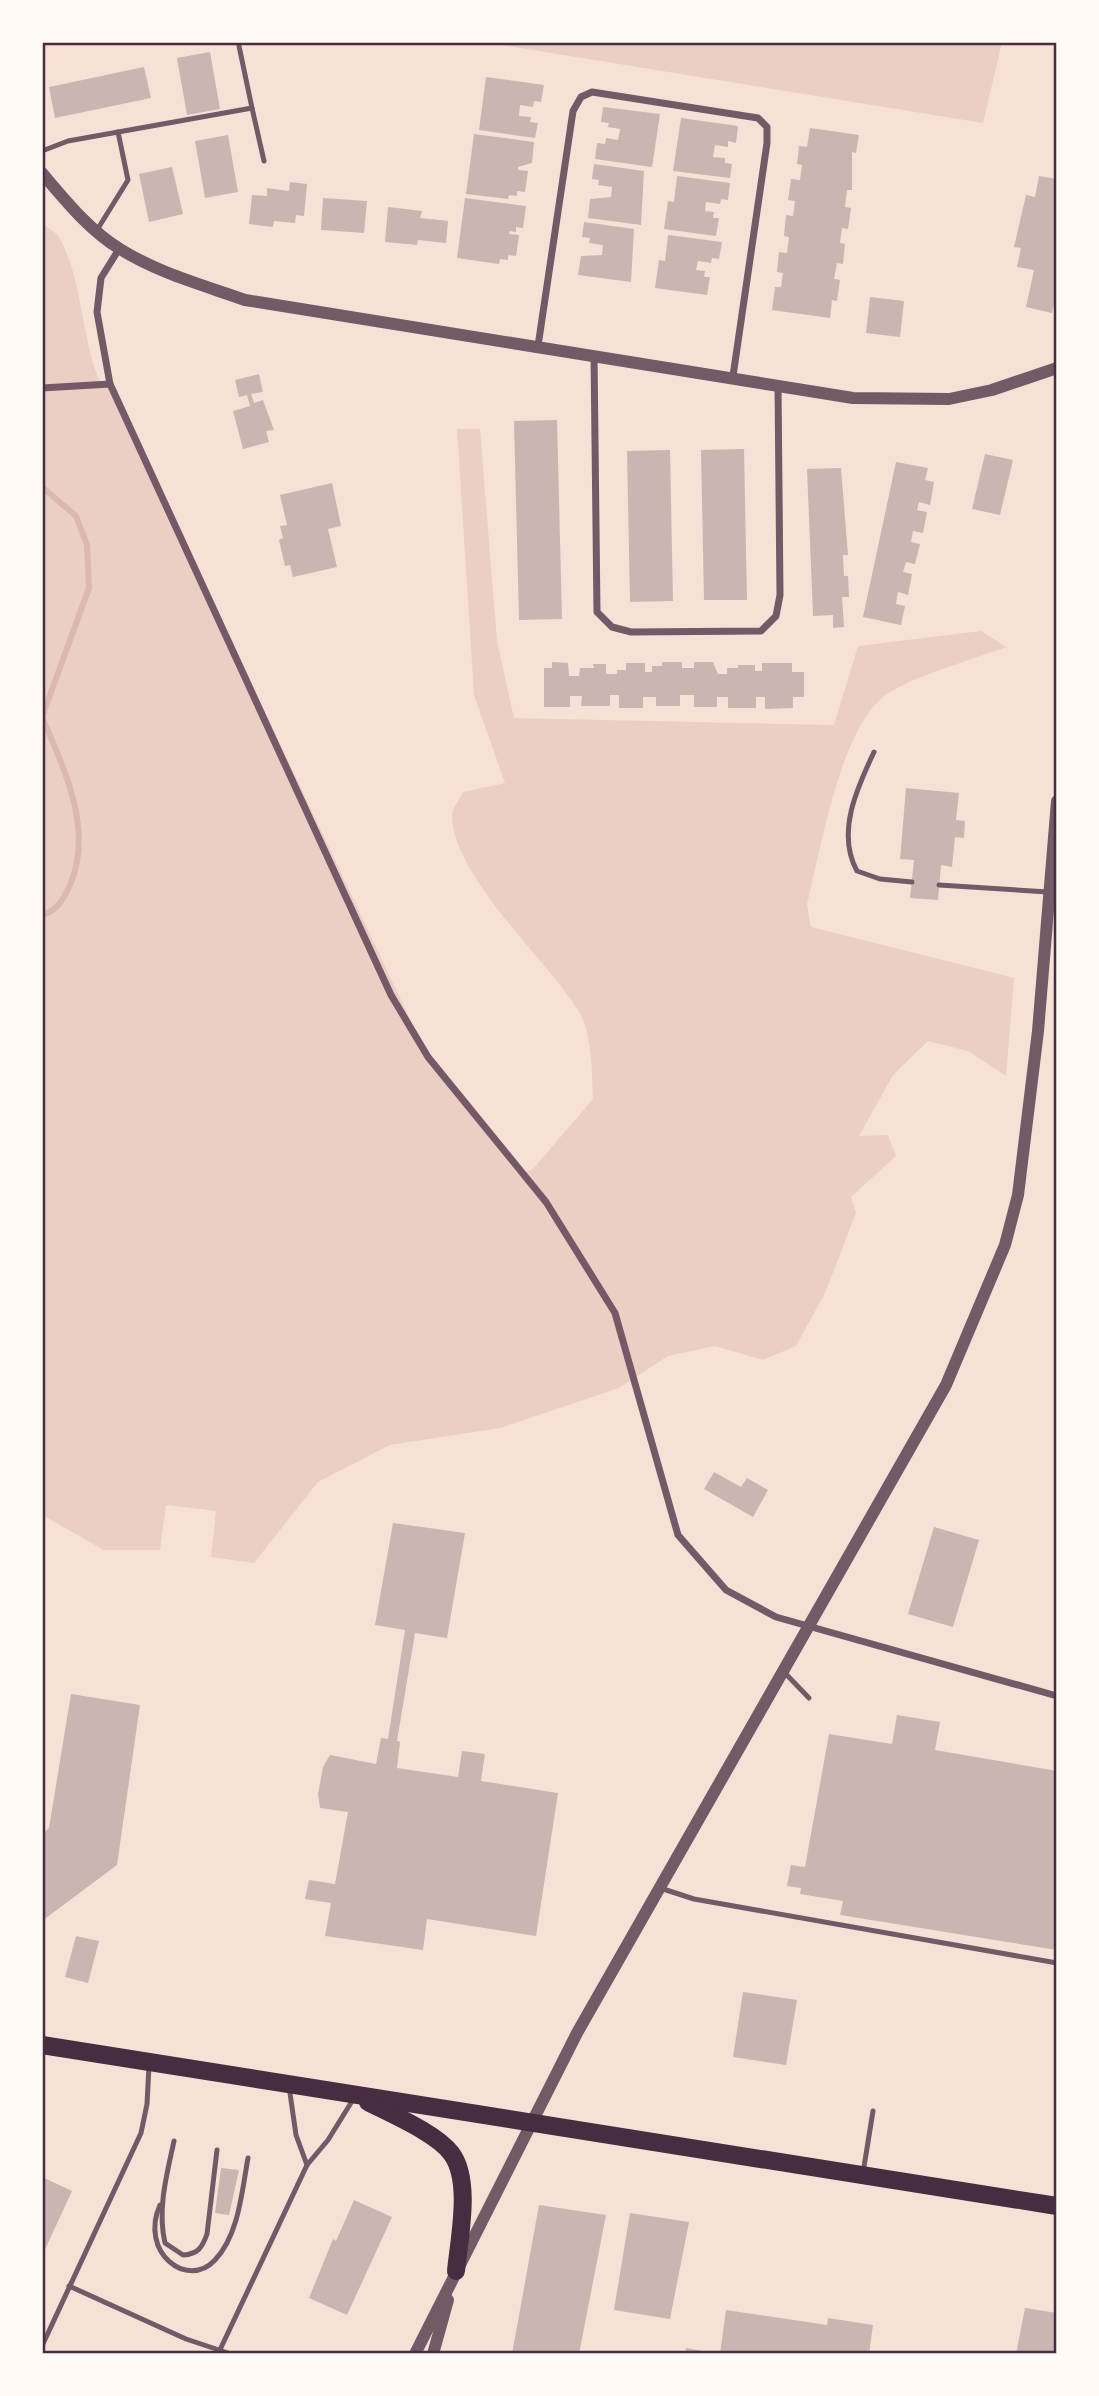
<svg xmlns="http://www.w3.org/2000/svg" width="1099" height="2396" viewBox="0 0 1099 2396" font-family="Poppins,sans-serif">
<style>
.green{fill:#ebcfc5}
.lines{fill:none;stroke-linecap:round;stroke-linejoin:round}
.stream{stroke:#dcb8b0;stroke-width:6}
.building{fill:#ccb4b1}
.service{stroke:#755966;stroke-width:5}
.minor{stroke:#755966;stroke-width:7}
.tertiary{stroke:#755966;stroke-width:12}
.primary{stroke:#4a2c40;stroke-width:18}
.neatline{fill:none;stroke:#4a2c40;stroke-width:2.5}
</style>
<rect width="100%" height="100%" fill="#f7e1d7"/>
<g class="green">
<path d="M 484,42 L 1002,42 L 983,123 Z"/>
<path d="M 42,224 C 48,228 56,232 59,237 C 83,279 81,341 101,384 L 110,384 L 428,1057 L 523,1174 L 533,1169 L 593,1099 C 592,1074 592,1031 578,1010 C 546,959 453,876 452,816 C 452,808 460,799 463,792 L 505,783 L 474,695 L 457,429 L 480,429 L 497,641 L 514,718 L 834,725 L 858,646 L 981,631 L 1006,647 C 972,660 923,673 892,691 C 841,719 821,849 807,904 L 811,927 L 1014,978 L 1006,1076 L 968,1051 L 928,1041 L 893,1075 L 859,1136 L 888,1135 L 896,1156 L 851,1197 L 856,1213 L 825,1293 L 796,1346 L 763,1360 L 715,1346 L 668,1356 L 619,1388 L 500,1428 L 390,1445 L 318,1482 L 254,1563 L 211,1557 L 216,1511 L 166,1505 L 160,1550 L 104,1550 L 42,1515 Z"/>
</g>
<g class="lines">
<path class="stream" d="M 42,487 L 76,516 L 87,545 L 89,588 L 42,717 C 64,768 94,830 70,885 C 63,900 58,910 42,915"/>
</g>
<g class="building">
<path d="M 210,52 L 220,109 L 187,115 L 177,58 Z"/>
<path d="M 144,67 L 151,98 L 55,118 L 49,87 Z"/>
<path d="M 486,77 L 544,85 L 541,102 L 534,101 L 533,107 L 520,105 L 519,116 L 531,117 L 530,122 L 538,123 L 535,138 L 479,130 Z"/>
<path d="M 603,107 L 660,114 L 652,167 L 595,159 L 597,143 L 605,144 L 606,138 L 618,140 L 620,129 L 608,127 L 609,123 L 601,122 Z"/>
<path d="M 681,118 L 738,126 L 736,143 L 728,141 L 728,147 L 715,145 L 713,157 L 725,158 L 725,163 L 732,164 L 730,178 L 673,171 Z"/>
<path d="M 810,128 L 859,135 L 856,153 L 852,152 L 852,190 L 847,190 L 845,207 L 851,208 L 848,229 L 842,228 L 840,243 L 845,244 L 843,264 L 837,263 L 834,279 L 840,280 L 837,301 L 832,300 L 830,318 L 772,310 L 775,287 L 781,287 L 783,273 L 777,272 L 779,252 L 787,253 L 789,237 L 784,236 L 786,215 L 793,216 L 795,201 L 788,200 L 791,179 L 800,180 L 802,165 L 797,164 L 799,146 L 807,147 Z"/>
<path d="M 474,134 L 534,142 L 532,163 L 518,167 L 518,170 L 528,171 L 525,192 L 517,191 L 517,196 L 509,195 L 508,199 L 466,194 Z"/>
<path d="M 228,135 L 238,192 L 205,198 L 195,141 Z"/>
<path d="M 594,164 L 644,171 L 641,225 L 588,218 L 590,199 L 611,197 L 612,187 L 598,185 L 599,180 L 592,179 Z"/>
<path d="M 172,167 L 183,214 L 149,222 L 139,174 Z"/>
<path d="M 677,176 L 730,183 L 728,200 L 721,199 L 720,204 L 706,202 L 705,211 L 714,212 L 713,218 L 719,218 L 716,236 L 664,229 L 668,201 L 674,202 Z"/>
<path d="M 1039,176 L 1057,179 L 1057,289 L 1052,313 L 1026,307 L 1034,270 L 1017,267 L 1021,248 L 1014,247 L 1026,195 L 1035,197 Z"/>
<path d="M 290,182 L 307,184 L 304,216 L 296,215 L 295,223 L 274,221 L 273,227 L 249,224 L 252,195 L 267,196 L 267,188 L 289,191 Z"/>
<path d="M 323,198 L 367,201 L 364,233 L 321,230 Z"/>
<path d="M 465,198 L 526,206 L 523,228 L 516,227 L 516,232 L 510,231 L 509,234 L 519,235 L 516,256 L 508,255 L 508,260 L 500,259 L 499,264 L 457,258 Z"/>
<path d="M 388,207 L 422,211 L 420,218 L 448,221 L 446,243 L 418,240 L 417,245 L 385,242 Z"/>
<path d="M 584,222 L 634,229 L 631,282 L 578,275 L 581,256 L 602,255 L 603,245 L 589,243 L 590,238 L 582,237 Z"/>
<path d="M 668,235 L 722,242 L 719,259 L 712,258 L 711,263 L 698,261 L 696,270 L 705,271 L 704,277 L 710,277 L 707,295 L 655,288 L 659,260 L 665,261 Z"/>
<path d="M 870,297 L 904,301 L 900,337 L 866,333 Z"/>
<path d="M 259,374 L 263,392 L 251,394 L 254,403 L 263,400 L 274,430 L 266,431 L 269,442 L 243,449 L 233,411 L 250,406 L 247,395 L 239,397 L 235,380 Z"/>
<path d="M 557,420 L 562,619 L 519,620 L 514,421 Z"/>
<path d="M 744,449 L 747,600 L 704,600 L 701,450 Z"/>
<path d="M 670,450 L 673,601 L 630,602 L 627,451 Z"/>
<path d="M 985,454 L 1013,460 L 1000,515 L 972,509 Z"/>
<path d="M 896,462 L 928,468 L 925,480 L 934,482 L 930,505 L 919,502 L 917,510 L 927,512 L 923,533 L 913,531 L 911,542 L 920,544 L 915,564 L 906,562 L 903,572 L 912,574 L 908,595 L 898,592 L 896,604 L 905,606 L 901,625 L 863,617 Z"/>
<path d="M 841,468 L 848,555 L 843,555 L 844,576 L 848,576 L 849,597 L 842,597 L 844,627 L 833,628 L 833,615 L 813,616 L 807,469 Z"/>
<path d="M 332,483 L 341,526 L 328,529 L 337,567 L 293,577 L 290,565 L 285,566 L 279,540 L 283,538 L 280,526 L 287,525 L 280,495 Z"/>
<path d="M 552,662 L 568,663 L 569,676 L 579,676 L 580,668 L 594,668 L 593,664 L 606,664 L 606,674 L 617,674 L 617,670 L 626,670 L 626,663 L 645,663 L 645,672 L 652,672 L 652,666 L 662,666 L 662,662 L 682,662 L 682,668 L 694,668 L 694,662 L 713,662 L 718,674 L 727,674 L 727,668 L 738,668 L 738,665 L 755,665 L 755,671 L 762,671 L 762,663 L 792,663 L 792,672 L 804,672 L 804,697 L 793,697 L 793,708 L 765,709 L 765,697 L 756,697 L 756,708 L 728,708 L 728,697 L 717,697 L 717,707 L 694,707 L 694,695 L 680,695 L 680,706 L 656,706 L 656,697 L 643,697 L 643,708 L 619,708 L 619,695 L 610,695 L 610,706 L 581,706 L 582,696 L 570,696 L 570,707 L 544,707 L 544,668 L 552,668 Z"/>
<path d="M 906,788 L 959,793 L 956,820 L 965,821 L 964,838 L 955,837 L 952,867 L 941,865 L 938,900 L 910,898 L 914,860 L 900,859 Z"/>
<path d="M 714,1472 L 741,1487 L 747,1478 L 768,1490 L 753,1517 L 704,1489 Z"/>
<path d="M 393,1523 L 465,1533 L 447,1638 L 415,1633 L 397,1741 L 400,1742 L 397,1768 L 458,1777 L 462,1751 L 485,1754 L 481,1781 L 558,1793 L 536,1936 L 427,1919 L 423,1950 L 325,1936 L 331,1903 L 305,1899 L 309,1880 L 335,1884 L 348,1812 L 320,1808 L 318,1794 L 323,1767 L 330,1755 L 376,1764 L 381,1738 L 388,1739 L 405,1630 L 375,1625 Z"/>
<path d="M 934,1527 L 979,1540 L 953,1627 L 908,1614 Z"/>
<path d="M 71,1694 L 140,1705 L 117,1865 L 42,1921 L 42,1834 L 49,1828 Z"/>
<path d="M 897,1715 L 940,1722 L 935,1750 L 1057,1771 L 1057,1950 L 840,1915 L 843,1901 L 800,1894 L 801,1888 L 787,1886 L 791,1865 L 805,1867 L 829,1734 L 892,1744 Z"/>
<path d="M 76,1936 L 99,1941 L 88,1983 L 65,1977 Z"/>
<path d="M 743,1992 L 797,2000 L 786,2065 L 733,2057 Z"/>
<path d="M 221,2168 L 239,2170 L 229,2215 L 215,2213 Z"/>
<path d="M 42,2177 L 72,2191 L 42,2256 Z"/>
<path d="M 354,2200 L 392,2217 L 347,2315 L 309,2298 L 333,2239 L 336,2241 Z"/>
<path d="M 539,2205 L 606,2215 L 579,2354 L 512,2354 Z"/>
<path d="M 630,2213 L 689,2222 L 670,2319 L 614,2310 Z"/>
<path d="M 1025,2308 L 1057,2313 L 1057,2354 L 1016,2354 Z"/>
<path d="M 726,2310 L 827,2325 L 828,2318 L 873,2325 L 869,2354 L 720,2354 Z"/>
<path d="M 686,2348 L 714,2353 L 714,2354 L 685,2354 Z"/>
</g>
<g class="lines">
<g class="service">
<path d="M 252,108 L 264,161"/>
<path d="M 42,151 L 68,141 L 252,108 L 239,46"/>
<path d="M 97,230 L 128,180 L 118,132"/>
<path d="M 874,752 C 857,788 836,833 857,871 L 880,879 L 912,882"/>
<path d="M 939,885 L 1048,892"/>
<path d="M 784,1672 L 809,1698"/>
<path d="M 660,1888 L 694,1899 L 1057,1963"/>
<path d="M 289,2086 L 296,2135 L 307,2165"/>
<path d="M 174,2141 C 167,2174 157,2209 165,2243 L 183,2255 C 198,2254 202,2248 207,2234 L 217,2150"/>
<path d="M 863,2173 L 873,2111"/>
<path d="M 160,2205 C 139,2252 187,2290 215,2260 C 239,2235 242,2190 248,2158"/>
<path d="M 69,2286 L 186,2339 L 231,2354"/>
<path d="M 42,2346 L 141,2133 L 147,2104 L 149,2066"/>
<path d="M 218,2354 L 307,2165 L 328,2140 L 354,2098"/>
</g>
<g class="minor">
<path d="M 119,249 L 101,278 L 97,312 L 110,384 L 391,995 L 428,1057 L 546,1202 L 615,1313 L 678,1535 L 726,1590 L 776,1617 L 1057,1696"/>
<path d="M 538,346 L 573,111 L 581,97 L 592,92 L 758,118 L 767,127 L 767,143 L 733,376"/>
<path d="M 594,355 L 597,612 L 612,627 L 631,632 L 761,631 L 776,616 L 780,595 L 778,385"/>
<path d="M 42,388 L 110,384"/>
</g>
<g class="tertiary">
<path d="M 42,173 C 65,200 89,230 120,249 C 158,273 203,285 245,300 L 853,398 L 949,399 L 992,390 L 1057,368"/>
<path d="M 415,2354 L 577,2033 L 946,1385 L 1005,1245 L 1018,1195 L 1038,1031 L 1057,801"/>
<path d="M 433,2354 L 448,2300"/>
</g>
<g class="primary">
<path d="M 42,2045 L 1057,2206"/>
<path d="M 368,2102 C 391,2114 436,2133 451,2153 C 472,2180 459,2239 456,2271"/>
</g>
</g>
<rect width="1099" height="2396" fill="none" stroke="#fffaf5" stroke-width="88"/>
<rect x="44" y="44" width="1011" height="2308" class="neatline"/>
</svg>
